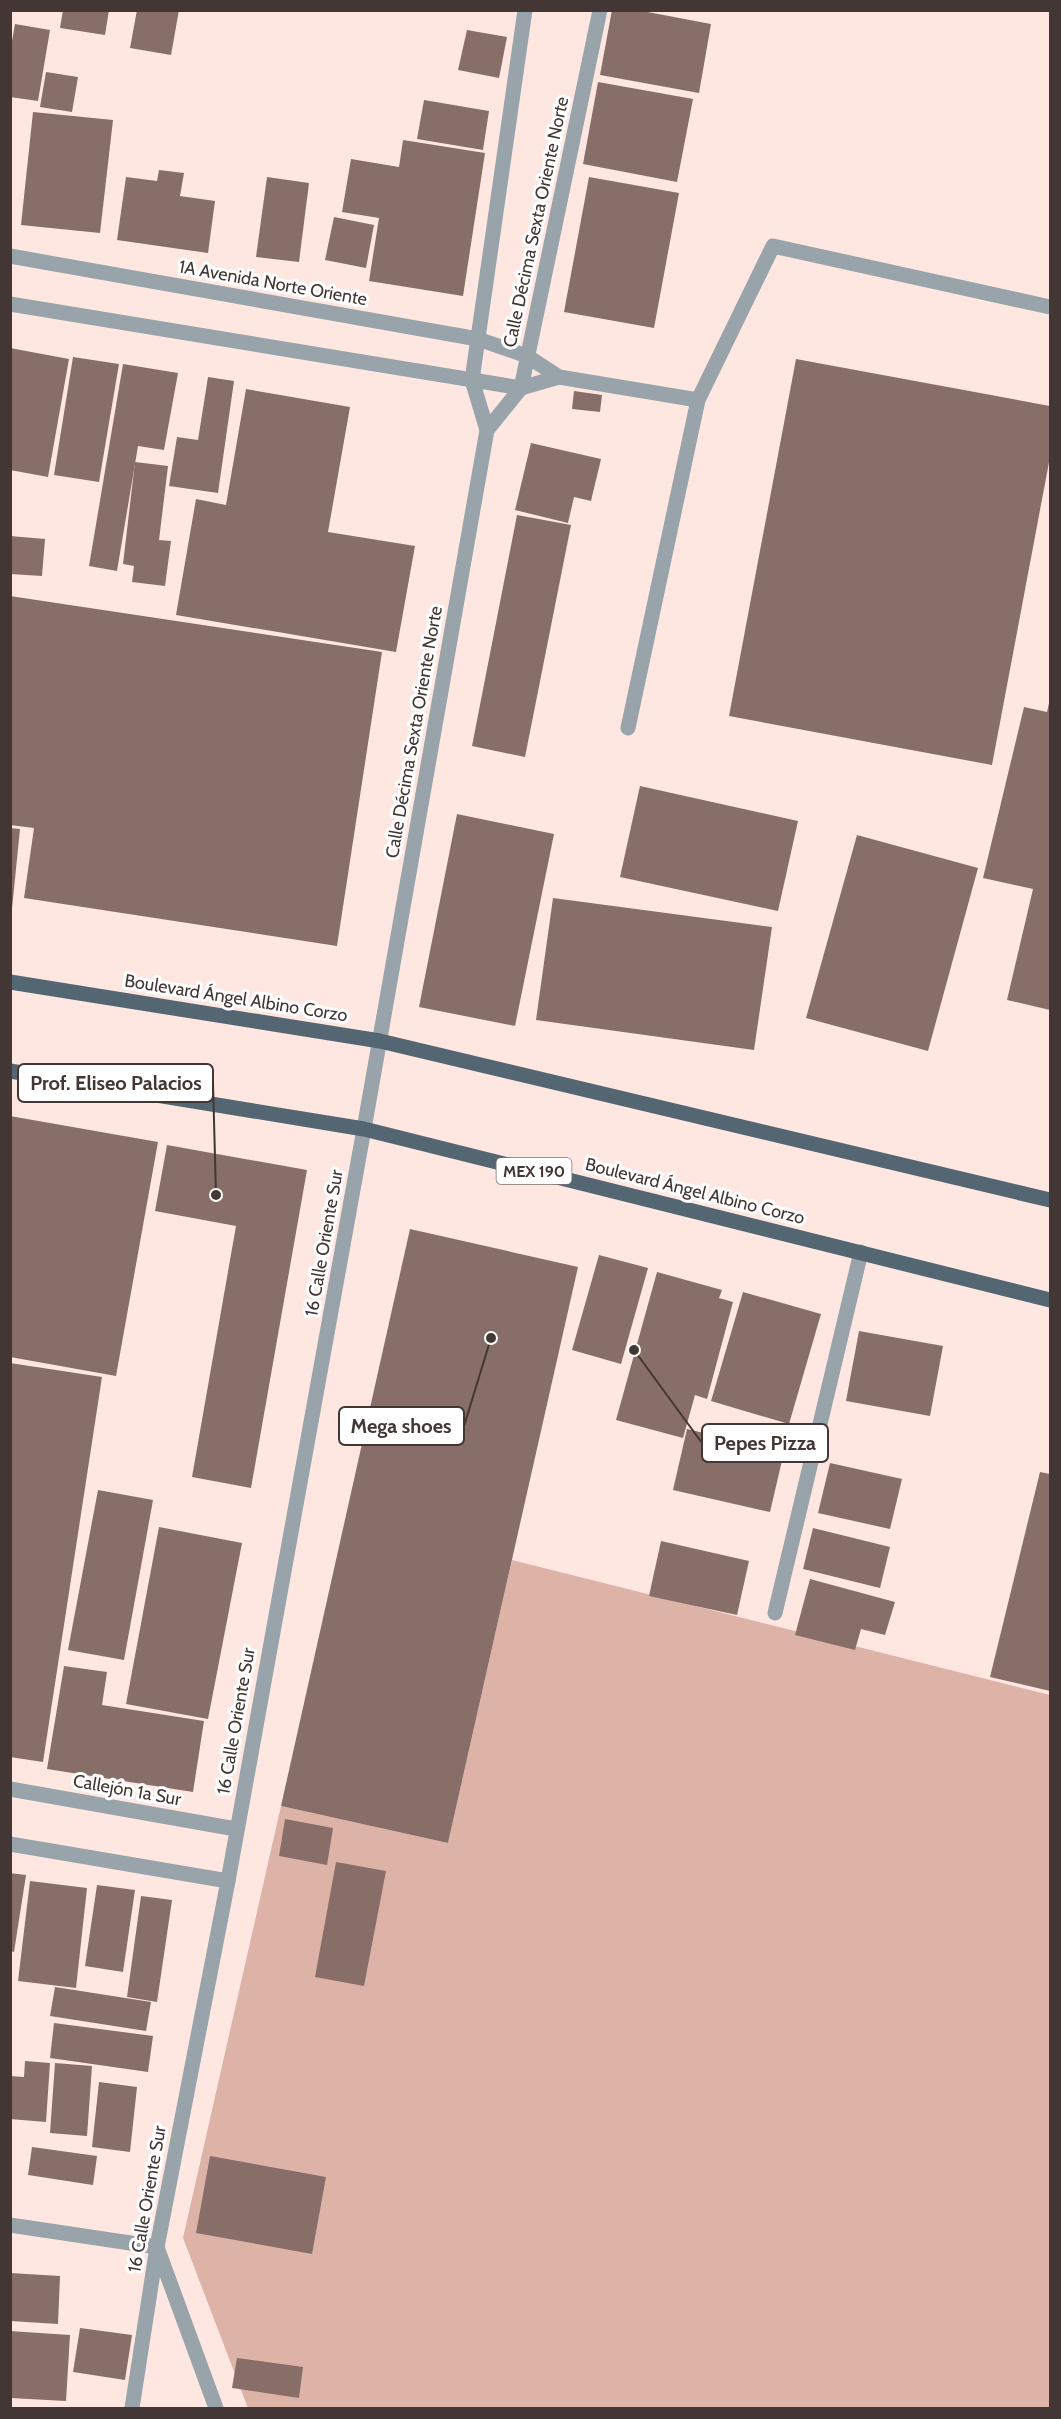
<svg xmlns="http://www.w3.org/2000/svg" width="1061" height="2419" viewBox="0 0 1061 2419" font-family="Cabin,sans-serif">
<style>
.green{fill:#ddb3a8}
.building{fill:#886e68}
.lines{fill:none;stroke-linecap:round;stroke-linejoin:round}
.minor{stroke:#99a3aa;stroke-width:15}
.major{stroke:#556673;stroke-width:15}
.labels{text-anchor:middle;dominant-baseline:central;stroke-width:6;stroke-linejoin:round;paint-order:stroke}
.shield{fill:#fff;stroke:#7b7371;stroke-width:1.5}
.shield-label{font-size:16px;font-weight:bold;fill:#423734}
.street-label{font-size:18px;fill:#423734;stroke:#fff}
.leader{fill:none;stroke:#423734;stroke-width:2}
.callout-dot{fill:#423734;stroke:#fff;stroke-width:2}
.callout{fill:#fff;stroke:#423734;stroke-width:2}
.callout-label{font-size:20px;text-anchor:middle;font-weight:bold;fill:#423734}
</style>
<rect width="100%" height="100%" fill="#ffe7e1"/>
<path class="green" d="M 512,1560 L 1050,1695 L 1050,2408 L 248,2408 L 183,2238 L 281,1806 L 448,1843 Z"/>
<g class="building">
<path d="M 63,10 L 109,10 L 105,35 L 60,28 Z"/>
<path d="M 137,10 L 179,10 L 171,55 L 130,48 Z"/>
<path d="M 612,10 L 637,10 L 711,24 L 699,93 L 600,75 Z"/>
<path d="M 15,24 L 50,30 L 38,101 L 10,97 L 10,52 Z"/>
<path d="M 467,30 L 507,37 L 499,78 L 458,70 Z"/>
<path d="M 46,72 L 78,77 L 72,112 L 40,107 Z"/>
<path d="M 598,82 L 693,99 L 677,182 L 583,164 Z"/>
<path d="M 424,100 L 489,111 L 483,150 L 417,139 Z"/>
<path d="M 33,112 L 113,120 L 100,233 L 21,225 Z"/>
<path d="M 403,140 L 485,153 L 463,296 L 369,281 L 379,218 L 342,212 L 351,159 L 399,167 Z"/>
<path d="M 159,170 L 184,173 L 180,196 L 215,201 L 208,253 L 117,240 L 126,177 L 157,181 Z"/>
<path d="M 267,177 L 309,183 L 299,262 L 256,257 Z"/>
<path d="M 589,177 L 679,193 L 654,328 L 564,312 Z"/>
<path d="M 334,217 L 374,225 L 366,268 L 325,260 Z"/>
<path d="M 10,348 L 69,359 L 48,477 L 10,470 Z"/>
<path d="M 73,357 L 119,364 L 99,482 L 54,475 Z"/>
<path d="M 796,359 L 1050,406 L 1050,457 L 992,765 L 729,716 Z"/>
<path d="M 123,364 L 178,373 L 164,450 L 138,446 L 117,571 L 89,566 Z"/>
<path d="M 208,377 L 234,381 L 218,493 L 169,486 L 177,437 L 198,440 Z"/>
<path d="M 246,389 L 350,407 L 328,532 L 415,546 L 396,652 L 176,615 L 196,499 L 226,505 Z"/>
<path d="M 574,391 L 602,395 L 600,412 L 572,409 Z"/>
<path d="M 531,443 L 601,459 L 591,501 L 574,497 L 568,523 L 515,510 Z"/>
<path d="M 135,462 L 168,466 L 159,540 L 171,541 L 165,586 L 132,582 L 134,566 L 123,564 Z"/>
<path d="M 517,515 L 571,525 L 525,757 L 472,746 Z"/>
<path d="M 10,536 L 45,539 L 42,576 L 10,574 Z"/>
<path d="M 10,596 L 382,652 L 337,946 L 24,898 L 34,828 L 10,825 Z"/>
<path d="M 1050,699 L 1050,1010 L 1007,1000 L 1033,889 L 983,878 L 1024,707 L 1047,712 Z"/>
<path d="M 640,786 L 798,821 L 778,911 L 620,877 Z"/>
<path d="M 457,814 L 554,834 L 515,1026 L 419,1007 Z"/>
<path d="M 10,828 L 20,829 L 12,909 L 10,909 Z"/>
<path d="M 857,835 L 978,868 L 928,1051 L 806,1018 Z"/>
<path d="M 553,898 L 772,927 L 754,1050 L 536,1020 Z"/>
<path d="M 10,1116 L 158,1142 L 116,1376 L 10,1357 Z"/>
<path d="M 167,1145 L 307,1170 L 251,1488 L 192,1477 L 236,1226 L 155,1211 Z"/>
<path d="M 410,1229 L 578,1267 L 448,1843 L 281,1806 Z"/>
<path d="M 599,1255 L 648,1268 L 621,1364 L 572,1350 Z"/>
<path d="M 657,1272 L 722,1290 L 719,1298 L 733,1302 L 707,1399 L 695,1395 L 683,1438 L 616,1420 Z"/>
<path d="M 743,1292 L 821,1314 L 789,1424 L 711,1401 Z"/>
<path d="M 859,1331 L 943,1346 L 930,1416 L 846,1401 Z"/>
<path d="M 10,1363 L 102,1377 L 43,1762 L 10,1757 Z"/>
<path d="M 687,1429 L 784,1452 L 770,1512 L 673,1490 Z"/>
<path d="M 830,1463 L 902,1479 L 890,1529 L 818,1513 Z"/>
<path d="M 1040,1472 L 1050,1474 L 1050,1691 L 990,1677 Z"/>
<path d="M 98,1490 L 153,1500 L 124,1660 L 68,1650 Z"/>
<path d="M 159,1527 L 242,1543 L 208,1719 L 126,1704 Z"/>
<path d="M 813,1528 L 890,1547 L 880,1588 L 803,1569 Z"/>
<path d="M 661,1541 L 749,1561 L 737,1615 L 649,1596 Z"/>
<path d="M 810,1579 L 895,1602 L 885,1635 L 861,1629 L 855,1650 L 795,1635 Z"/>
<path d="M 64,1666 L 107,1672 L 102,1705 L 204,1721 L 193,1792 L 47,1769 Z"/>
<path d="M 285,1819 L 333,1828 L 327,1865 L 279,1856 Z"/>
<path d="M 336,1862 L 386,1871 L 364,1986 L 315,1977 Z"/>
<path d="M 10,1873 L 26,1875 L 14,1952 L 10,1951 Z"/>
<path d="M 30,1881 L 87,1888 L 76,1988 L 18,1981 Z"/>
<path d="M 97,1885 L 135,1890 L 123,1972 L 85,1966 Z"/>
<path d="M 141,1896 L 172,1900 L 157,2002 L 127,1997 Z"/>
<path d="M 55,1987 L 151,2002 L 146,2031 L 50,2016 Z"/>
<path d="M 54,2023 L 153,2036 L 148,2072 L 50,2058 Z"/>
<path d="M 25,2061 L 50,2063 L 46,2122 L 10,2119 L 10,2076 L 24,2077 Z"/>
<path d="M 55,2063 L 92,2066 L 87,2136 L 50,2133 Z"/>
<path d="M 99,2082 L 137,2087 L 130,2152 L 92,2147 Z"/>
<path d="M 32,2147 L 97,2156 L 93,2185 L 28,2175 Z"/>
<path d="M 210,2156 L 326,2177 L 312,2254 L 196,2233 Z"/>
<path d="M 10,2273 L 60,2276 L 58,2324 L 10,2321 Z"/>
<path d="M 80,2328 L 132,2335 L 125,2380 L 73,2372 Z"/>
<path d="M 10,2331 L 70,2335 L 66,2401 L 10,2398 Z"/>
<path d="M 237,2358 L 303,2367 L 299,2398 L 232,2388 Z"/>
</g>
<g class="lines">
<g class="minor">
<path d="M 10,256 L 478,339 L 527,356 L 559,377 L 698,400 L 773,246 L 1050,307"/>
<path d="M 10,304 L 521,388 L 559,377"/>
<path d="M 487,430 L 521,388 L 600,10"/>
<path d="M 628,728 L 698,400"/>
<path d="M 775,1613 L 861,1252"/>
<path d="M 10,1789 L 236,1829"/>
<path d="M 10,1844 L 228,1881"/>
<path d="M 10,2225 L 157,2247"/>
<path d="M 158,2250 L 216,2408"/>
<path d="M 132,2408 L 157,2247 L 228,1881 L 364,1129 L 487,430 L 472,380 L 525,10"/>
</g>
<g class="major">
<path d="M 10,982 L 380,1041 L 1050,1200"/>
<path d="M 10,1071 L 364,1129 L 1050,1300"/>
</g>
</g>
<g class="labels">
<rect class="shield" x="496.5" y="1158" width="75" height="26" rx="4.5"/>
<g class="shield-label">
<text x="534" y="1171">MEX 190</text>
</g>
<g class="street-label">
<text transform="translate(536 222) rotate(-78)">Calle Décima Sexta Oriente Norte</text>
<text transform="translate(273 283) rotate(10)">1A Avenida Norte Oriente</text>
<text transform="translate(414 732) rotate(-80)">Calle Décima Sexta Oriente Norte</text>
<text transform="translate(236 998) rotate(9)">Boulevard Ángel Albino Corzo</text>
<text transform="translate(695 1191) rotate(14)">Boulevard Ángel Albino Corzo</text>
<text transform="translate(324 1243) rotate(-80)">16 Calle Oriente Sur</text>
<text transform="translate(236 1721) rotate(-80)">16 Calle Oriente Sur</text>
<text transform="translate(127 1790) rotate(10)">Callejón 1a Sur</text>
<text transform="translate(147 2199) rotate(-80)">16 Calle Oriente Sur</text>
</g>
</g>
<path class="leader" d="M216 1195L213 1083M491 1338L464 1426M634 1350L702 1443"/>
<g class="callout-dot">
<circle cx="216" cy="1195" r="6"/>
<circle cx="491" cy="1338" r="6"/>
<circle cx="634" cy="1350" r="6"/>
</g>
<g class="callout">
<rect x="18" y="1064" width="195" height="38" rx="6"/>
<rect x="339" y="1407" width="125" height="38" rx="6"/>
<rect x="702" y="1424" width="126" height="38" rx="6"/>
</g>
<g class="callout-label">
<text x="116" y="1090">Prof. Eliseo Palacios</text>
<text x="401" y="1433">Mega shoes</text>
<text x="765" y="1450">Pepes Pizza</text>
</g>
<rect width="1061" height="2419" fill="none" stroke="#423734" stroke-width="24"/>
</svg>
